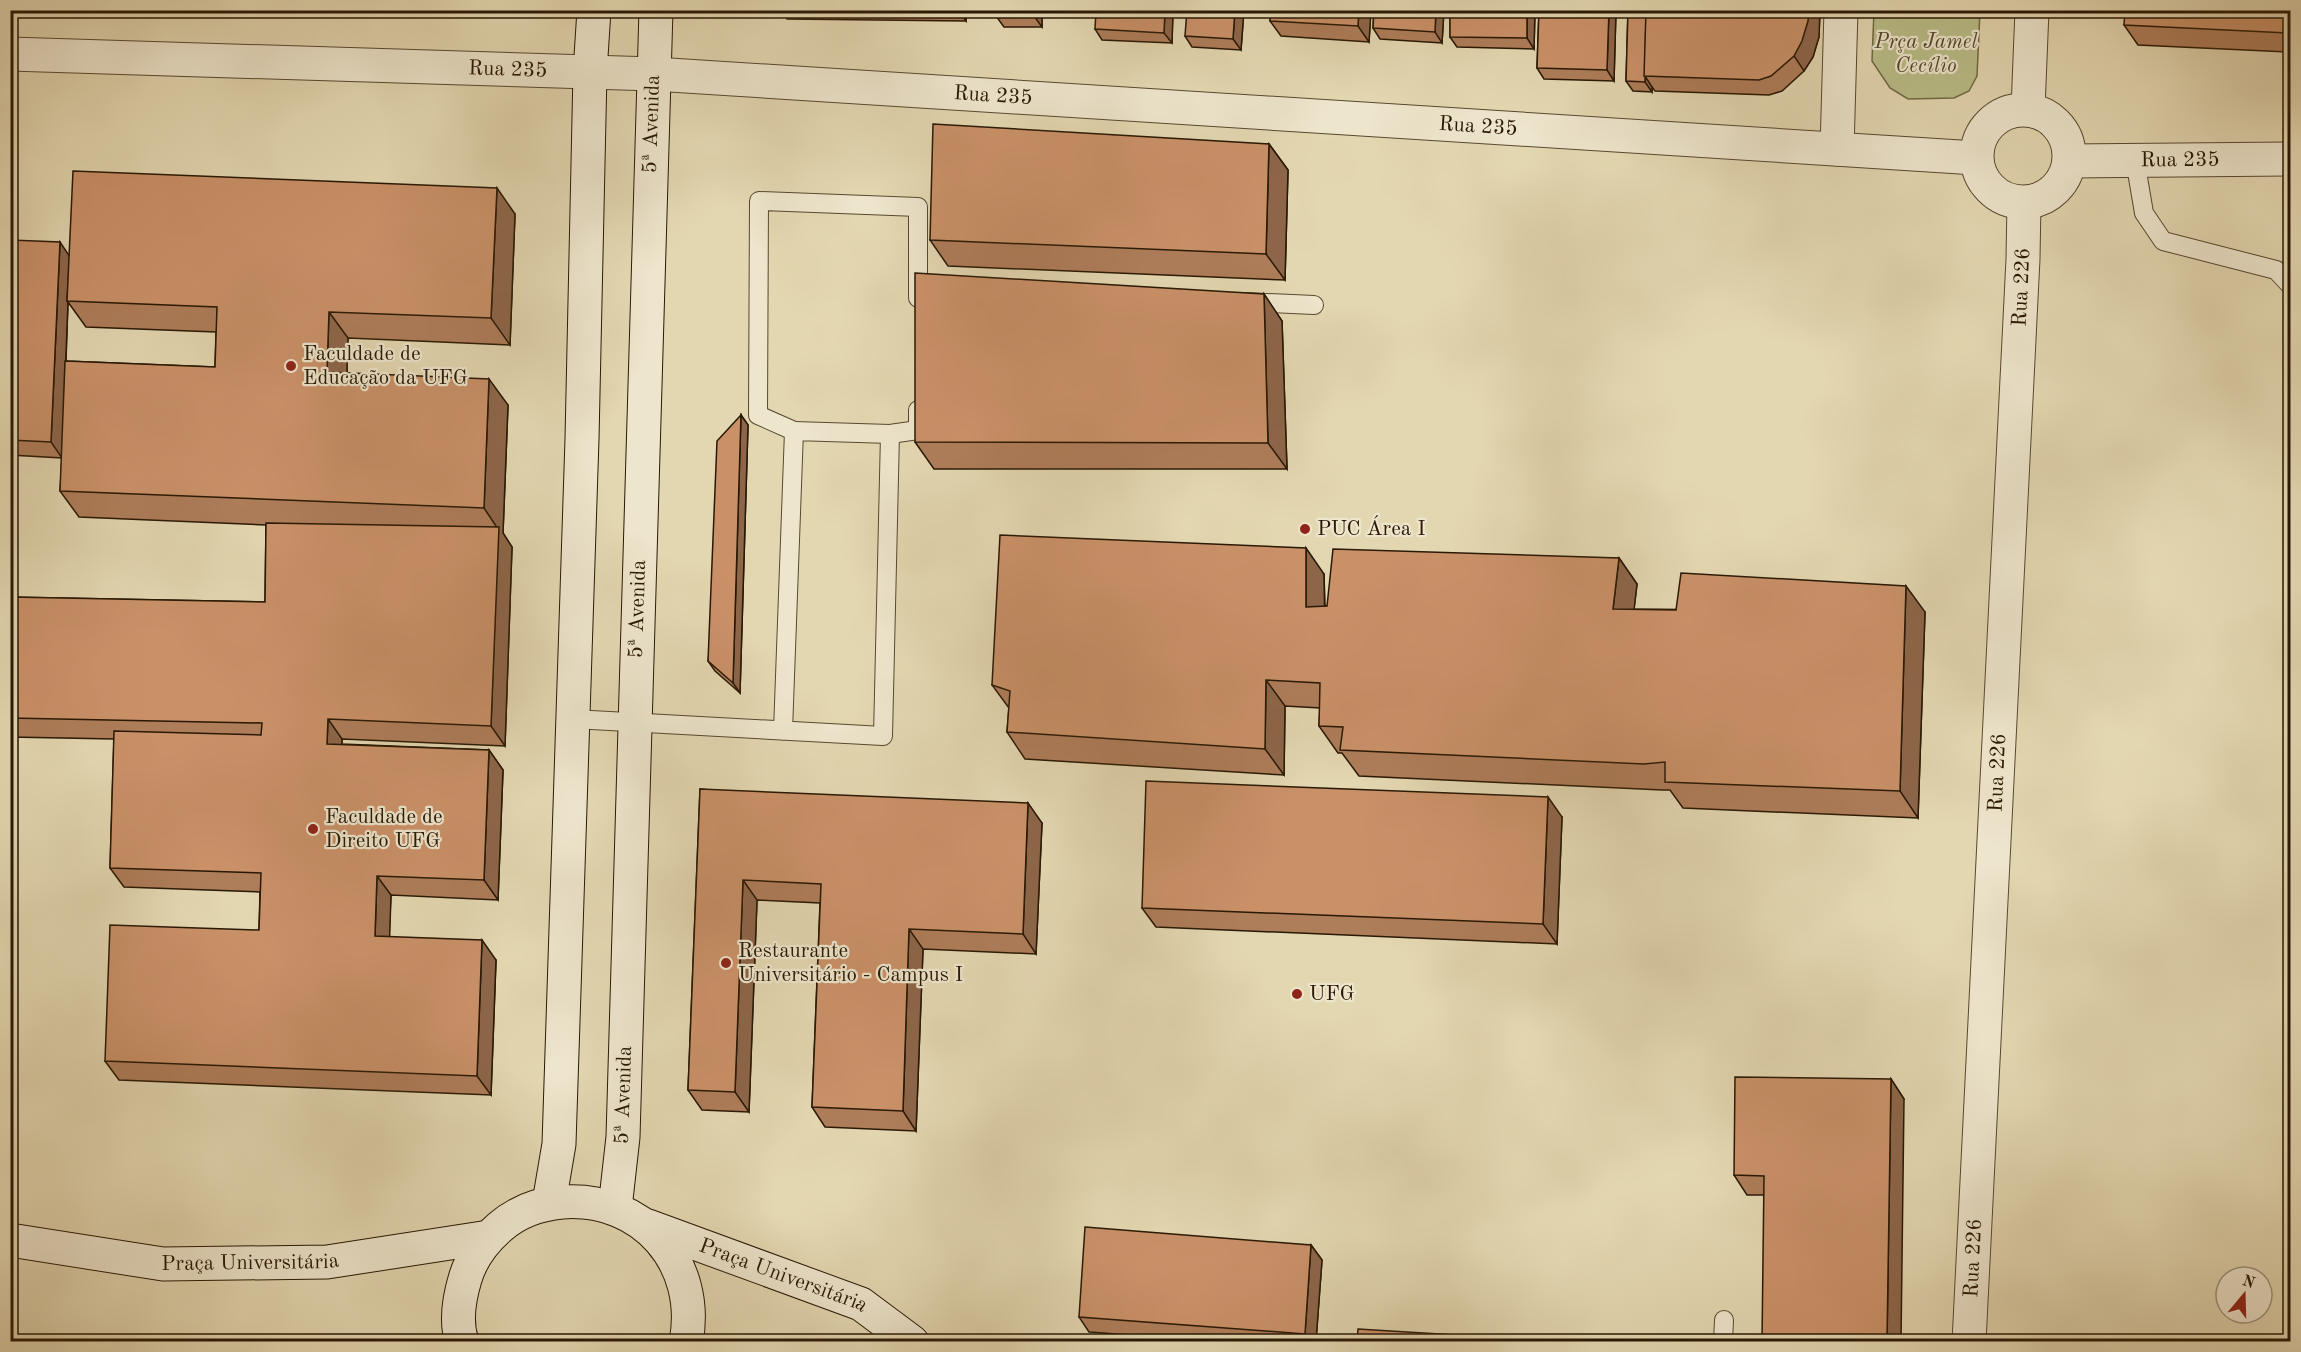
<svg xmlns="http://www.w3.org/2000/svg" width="2301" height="1352" viewBox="0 0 2301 1352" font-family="'Old Standard TT',serif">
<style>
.green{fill:#b9bd88;stroke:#716a46;stroke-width:1.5}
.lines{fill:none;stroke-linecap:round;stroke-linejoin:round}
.service-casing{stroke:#58482f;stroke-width:20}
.minor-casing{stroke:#58482f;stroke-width:35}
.secondary-casing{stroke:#291804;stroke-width:35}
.service{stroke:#ede5cc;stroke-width:18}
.minor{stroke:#ede5cc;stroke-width:33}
.secondary{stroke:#ede5cc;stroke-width:33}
.wall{fill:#ae7d5a;stroke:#291804;stroke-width:1.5;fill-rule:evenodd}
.shaded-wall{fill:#8d664a;stroke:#291804;stroke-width:1.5}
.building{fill:#ca9169;stroke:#291804;stroke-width:1.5}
.poi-dot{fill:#8f2418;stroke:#ede5cc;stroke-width:2}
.labels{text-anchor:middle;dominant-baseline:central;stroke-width:4.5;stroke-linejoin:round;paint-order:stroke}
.park-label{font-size:21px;font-style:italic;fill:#544a2c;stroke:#ede5cc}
.street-label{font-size:21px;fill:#291804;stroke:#ede5cc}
.poi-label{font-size:21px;fill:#291804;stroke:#ede5cc;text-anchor:start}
</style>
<rect width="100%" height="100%" fill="#e3d7b1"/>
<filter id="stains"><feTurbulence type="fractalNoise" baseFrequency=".00333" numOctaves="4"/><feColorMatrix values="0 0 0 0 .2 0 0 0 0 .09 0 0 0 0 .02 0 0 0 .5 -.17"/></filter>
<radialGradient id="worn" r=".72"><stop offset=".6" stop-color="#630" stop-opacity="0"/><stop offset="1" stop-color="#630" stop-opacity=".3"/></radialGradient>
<path class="green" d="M 1874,11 L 1980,11 L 1977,76 L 1969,91 L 1954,98 L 1908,99 L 1890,88 L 1872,61 Z"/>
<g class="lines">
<defs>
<g id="service">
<path d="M 2135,160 L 2144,213 L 2163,241 L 2276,270 L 2290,285"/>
<path d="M 1246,302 L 1314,305"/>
<path d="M 794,431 L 758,415 L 759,201 L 918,207 L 918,298"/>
<path d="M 890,434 L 918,430 L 918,410"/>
<path d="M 573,719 L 883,736 L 890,434 L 794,431 L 783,731"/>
<path d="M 1723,1342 L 1724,1320"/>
</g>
<g id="minor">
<path id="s1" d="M 10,54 L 654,74 L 1976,158"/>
<path d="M 2028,109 L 2032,10"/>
<circle cx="2023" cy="156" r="46"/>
<path d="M 1837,149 L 1841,10"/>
<path id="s2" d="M 2069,161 L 2290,159"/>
<path id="s3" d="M 1969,1342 L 2023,259 L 2024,203"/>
</g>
<g id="secondary">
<path d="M 549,1203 L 559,1144 L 582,439 L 590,72 L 594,10"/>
<path d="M 615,1208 L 623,1137 L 656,10"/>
<path id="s4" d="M 648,1226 L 861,1304 L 912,1342"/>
<path id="s5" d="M 10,1240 L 163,1264 L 327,1262 L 489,1237"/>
<path d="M 462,1342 C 455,1321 459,1299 465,1279 C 471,1258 484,1241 500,1227 C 517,1212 540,1204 562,1202 C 643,1196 701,1263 686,1342"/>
</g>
</defs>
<use href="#service" class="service-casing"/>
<use href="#minor" class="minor-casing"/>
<use href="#secondary" class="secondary-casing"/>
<use href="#service" class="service"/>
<use href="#minor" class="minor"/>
<use href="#secondary" class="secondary"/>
</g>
<g class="wall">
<path d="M 781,10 L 966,10 L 966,21 L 787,19 Z"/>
<path d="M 996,10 L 1042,10 L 1042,27 L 1004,27 L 996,16 Z"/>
<path d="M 1173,10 L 1172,43 L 1102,40 L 1095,29 Z"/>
<path d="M 1244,10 L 1241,50 L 1192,47 L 1185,36 Z"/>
<path d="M 1271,10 L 1371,10 L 1369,42 L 1281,36 L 1270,21 Z"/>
<path d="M 1374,10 L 1444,10 L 1442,43 L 1380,39 L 1373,28 Z"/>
<path d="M 1450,10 L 1535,10 L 1534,49 L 1457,47 L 1450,37 Z"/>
<path d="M 1539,10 L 1616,10 L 1614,81 L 1544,79 L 1537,68 Z"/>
<path d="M 1628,10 L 1820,10 L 1819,37 L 1813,57 L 1804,71 L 1782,91 L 1769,95 L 1655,91 L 1652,87 L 1652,92 L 1633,91 L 1626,81 Z"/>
<path d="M 2290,10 L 2290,52 L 2138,45 L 2124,25 Z"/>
<path d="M 1269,144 L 1288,170 L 1285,280 L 948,266 L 930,240 Z"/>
<path d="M 515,214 L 510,345 L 348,338 L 347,373 L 508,405 L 503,533 L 512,547 L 505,746 L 342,739 L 342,744 L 489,750 L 503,770 L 498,900 L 391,895 L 389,937 L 496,960 L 491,1095 L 119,1080 L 105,1061 L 259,930 L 260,892 L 124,887 L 110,868 L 114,739 L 10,737 L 10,597 L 265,602 L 266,525 L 79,517 L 60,491 L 62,458 L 10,455 L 10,240 L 69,256 ZM 68,302 L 86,327 L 216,332 L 215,367 L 66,361 Z"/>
<path d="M 1264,294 L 1282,321 L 1287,469 L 934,469 L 915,442 Z"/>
<path d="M 741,415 L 748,425 L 740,693 L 715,671 L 708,661 Z"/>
<path d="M 1619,558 L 1637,584 L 1634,609 L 1925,612 L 1918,818 L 1683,808 L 1670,790 L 1662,790 L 1359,776 L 1342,753 L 1338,753 L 1319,726 L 1320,708 L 1285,706 L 1284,775 L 1025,759 L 1007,732 L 1009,708 L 992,685 L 1324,574 L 1325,606 Z"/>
<path d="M 700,789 L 1042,823 L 1036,954 L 923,949 L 916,1131 L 825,1127 L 812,1107 L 820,903 L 757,900 L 749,1112 L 702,1110 L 688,1090 Z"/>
<path d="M 1562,817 L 1557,944 L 1156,927 L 1142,908 Z"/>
<path d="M 1891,1079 L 1904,1099 L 1763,1195 L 1747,1195 L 1734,1175 Z"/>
<path d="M 1311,1245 L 1322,1260 L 1316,1341 L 1212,1341 L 1089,1332 L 1079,1317 Z"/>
</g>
<g class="shaded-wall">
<path d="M 958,10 L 966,10 L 966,21 Z"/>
<path d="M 1034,10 L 1042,10 L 1042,27 L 1034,16 Z"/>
<path d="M 1165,10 L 1173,10 L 1172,43 L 1164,33 Z"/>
<path d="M 1235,10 L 1244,10 L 1241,50 L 1233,39 Z"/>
<path d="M 1359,10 L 1371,10 L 1369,42 L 1358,26 Z"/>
<path d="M 1436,10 L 1444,10 L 1442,43 L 1435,32 Z"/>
<path d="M 1527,10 L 1535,10 L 1534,49 L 1527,38 Z"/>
<path d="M 1609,10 L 1616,10 L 1614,81 L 1607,70 Z"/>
<path d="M 1809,10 L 1820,10 L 1819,37 L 1813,57 L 1804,71 L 1794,56 Z"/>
<path d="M 1645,76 L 1652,87 L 1652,92 L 1645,82 Z"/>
<path d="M 1269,144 L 1288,170 L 1285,280 L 1266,254 Z"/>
<path d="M 497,188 L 515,214 L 510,345 L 491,318 Z"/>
<path d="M 60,242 L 70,257 L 67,301 L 68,302 L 62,458 L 51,442 Z"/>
<path d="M 1264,294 L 1282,321 L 1287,469 L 1268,443 Z"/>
<path d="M 329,312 L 348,338 L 346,398 L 327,372 Z"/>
<path d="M 489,379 L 508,405 L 503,533 L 512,547 L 505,746 L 491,726 L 498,529 L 484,508 Z"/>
<path d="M 741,415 L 748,425 L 740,693 L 733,683 Z"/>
<path d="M 1306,548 L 1324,574 L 1325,633 L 1306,607 Z"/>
<path d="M 1619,558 L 1637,584 L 1631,636 L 1613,609 Z"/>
<path d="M 1906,586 L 1925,612 L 1918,818 L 1900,791 Z"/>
<path d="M 1266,680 L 1285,706 L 1284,775 L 1265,749 Z"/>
<path d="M 328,719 L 342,739 L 341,763 L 327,744 Z"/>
<path d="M 489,750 L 503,770 L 498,900 L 484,880 Z"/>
<path d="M 1548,797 L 1562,817 L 1557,944 L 1543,924 Z"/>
<path d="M 1028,803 L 1042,823 L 1036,954 L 1023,934 Z"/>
<path d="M 377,876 L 391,895 L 389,956 L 375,936 Z"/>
<path d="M 743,880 L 757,900 L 749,1112 L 735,1092 Z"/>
<path d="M 909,929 L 923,949 L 916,1131 L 903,1111 Z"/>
<path d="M 482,940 L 496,960 L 491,1095 L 477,1076 Z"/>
<path d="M 1891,1079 L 1904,1099 L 1901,1341 L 1887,1341 Z"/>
<path d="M 1311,1245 L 1322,1260 L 1316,1341 L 1310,1341 L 1305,1334 Z"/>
</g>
<g class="building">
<rect x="996" y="10" width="38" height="6"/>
<path d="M 1096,10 L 1165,10 L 1164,33 L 1095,29 Z"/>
<path d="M 1187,10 L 1235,10 L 1233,39 L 1185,36 Z"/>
<path d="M 1271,10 L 1359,10 L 1358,26 L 1270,21 Z"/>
<path d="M 1374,10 L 1436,10 L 1435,32 L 1373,28 Z"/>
<path d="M 1450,10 L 1527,10 L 1527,38 L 1450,37 Z"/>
<path d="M 1539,10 L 1609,10 L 1607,70 L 1537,68 Z"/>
<path d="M 1628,10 L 1646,10 L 1645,82 L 1626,81 Z"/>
<path d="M 1646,10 L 1809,10 L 1808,21 L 1802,41 L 1794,56 L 1771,76 L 1759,80 L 1644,76 Z"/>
<path d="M 2125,10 L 2290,10 L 2290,33 L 2124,25 Z"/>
<path d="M 933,124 L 1269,144 L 1266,254 L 930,240 Z"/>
<path d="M 73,171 L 497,188 L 491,318 L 329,312 L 327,372 L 489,379 L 484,508 L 60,491 L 65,361 L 215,367 L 217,307 L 67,301 Z"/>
<path d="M 10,240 L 60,242 L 51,442 L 10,440 Z"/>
<path d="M 915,273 L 1264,294 L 1268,443 L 915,442 Z"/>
<path d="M 741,415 L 733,683 L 708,661 L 717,441 Z"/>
<path d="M 266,523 L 499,527 L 491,726 L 328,719 L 327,744 L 489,750 L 484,880 L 377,876 L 375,936 L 482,940 L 477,1076 L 105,1061 L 110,925 L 259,930 L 261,873 L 110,868 L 114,731 L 261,735 L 262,723 L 10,718 L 10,597 L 265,602 Z"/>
<path d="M 1000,535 L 1306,548 L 1306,607 L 1327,606 L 1333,549 L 1619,558 L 1613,609 L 1676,610 L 1681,573 L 1906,586 L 1900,791 L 1665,782 L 1665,762 L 1644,764 L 1340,750 L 1343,727 L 1319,726 L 1320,683 L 1266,680 L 1265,749 L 1007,732 L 1010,691 L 992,685 Z"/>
<path d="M 1146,781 L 1548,797 L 1543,924 L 1142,908 Z"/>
<path d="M 700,789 L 1028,803 L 1023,934 L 909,929 L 903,1111 L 812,1107 L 821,884 L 743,880 L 735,1092 L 688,1090 Z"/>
<path d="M 1735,1077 L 1891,1079 L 1887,1341 L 1762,1341 L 1764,1176 L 1734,1175 Z"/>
<path d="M 1085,1227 L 1311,1245 L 1305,1334 L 1079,1317 Z"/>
<path d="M 1358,1329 L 1554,1341 L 1357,1341 Z"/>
</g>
<g class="poi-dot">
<circle cx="291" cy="366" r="6"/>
<circle cx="1305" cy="529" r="6"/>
<circle cx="313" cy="829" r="6"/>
<circle cx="726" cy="963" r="6"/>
<circle cx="1297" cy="994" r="6"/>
</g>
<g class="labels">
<g class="park-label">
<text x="1926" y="42">Prça Jamel<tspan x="1926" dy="24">Cecílio</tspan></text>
</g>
<g class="street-label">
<text stroke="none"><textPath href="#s1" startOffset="498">Rua 235</textPath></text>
<text stroke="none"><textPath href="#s1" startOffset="984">Rua 235</textPath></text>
<text transform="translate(652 124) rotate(-88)">5ª Avenida</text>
<text stroke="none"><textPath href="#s1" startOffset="1470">Rua 235</textPath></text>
<text stroke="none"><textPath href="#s2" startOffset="111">Rua 235</textPath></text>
<text stroke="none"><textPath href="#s3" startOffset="1056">Rua 226</textPath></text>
<text transform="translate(638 609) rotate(-88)">5ª Avenida</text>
<text stroke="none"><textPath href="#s3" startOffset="570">Rua 226</textPath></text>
<text transform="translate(624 1095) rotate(-88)">5ª Avenida</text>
<text stroke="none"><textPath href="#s3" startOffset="84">Rua 226</textPath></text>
<text stroke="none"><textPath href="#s5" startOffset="242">Praça Universitária</textPath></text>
<text stroke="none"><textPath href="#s4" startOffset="144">Praça Universitária</textPath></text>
</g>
<g class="poi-label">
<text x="303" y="354">Faculdade de<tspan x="303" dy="24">Educação da UFG</tspan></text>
<text x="1317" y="529">PUC Área I</text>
<text x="325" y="817">Faculdade de<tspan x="325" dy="24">Direito UFG</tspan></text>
<text x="738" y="951">Restaurante<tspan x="738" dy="24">Universitário - Campus I</tspan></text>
<text x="1309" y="994">UFG</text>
</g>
</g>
<rect width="2301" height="1352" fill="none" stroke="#e3d7b1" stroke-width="36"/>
<rect x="12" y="12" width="2277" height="1328" fill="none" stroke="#291804" stroke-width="3"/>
<rect x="18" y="18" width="2265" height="1316" fill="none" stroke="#291804" stroke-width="1.5"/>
<g transform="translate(2244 1295) rotate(19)"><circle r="28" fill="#ede5cc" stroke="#9f937c" stroke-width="1.5"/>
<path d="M0-4.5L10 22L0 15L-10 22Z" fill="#8f2418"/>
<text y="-9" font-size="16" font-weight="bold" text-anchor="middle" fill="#291804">N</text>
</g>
<rect width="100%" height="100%" filter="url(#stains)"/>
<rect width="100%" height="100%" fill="url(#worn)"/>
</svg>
